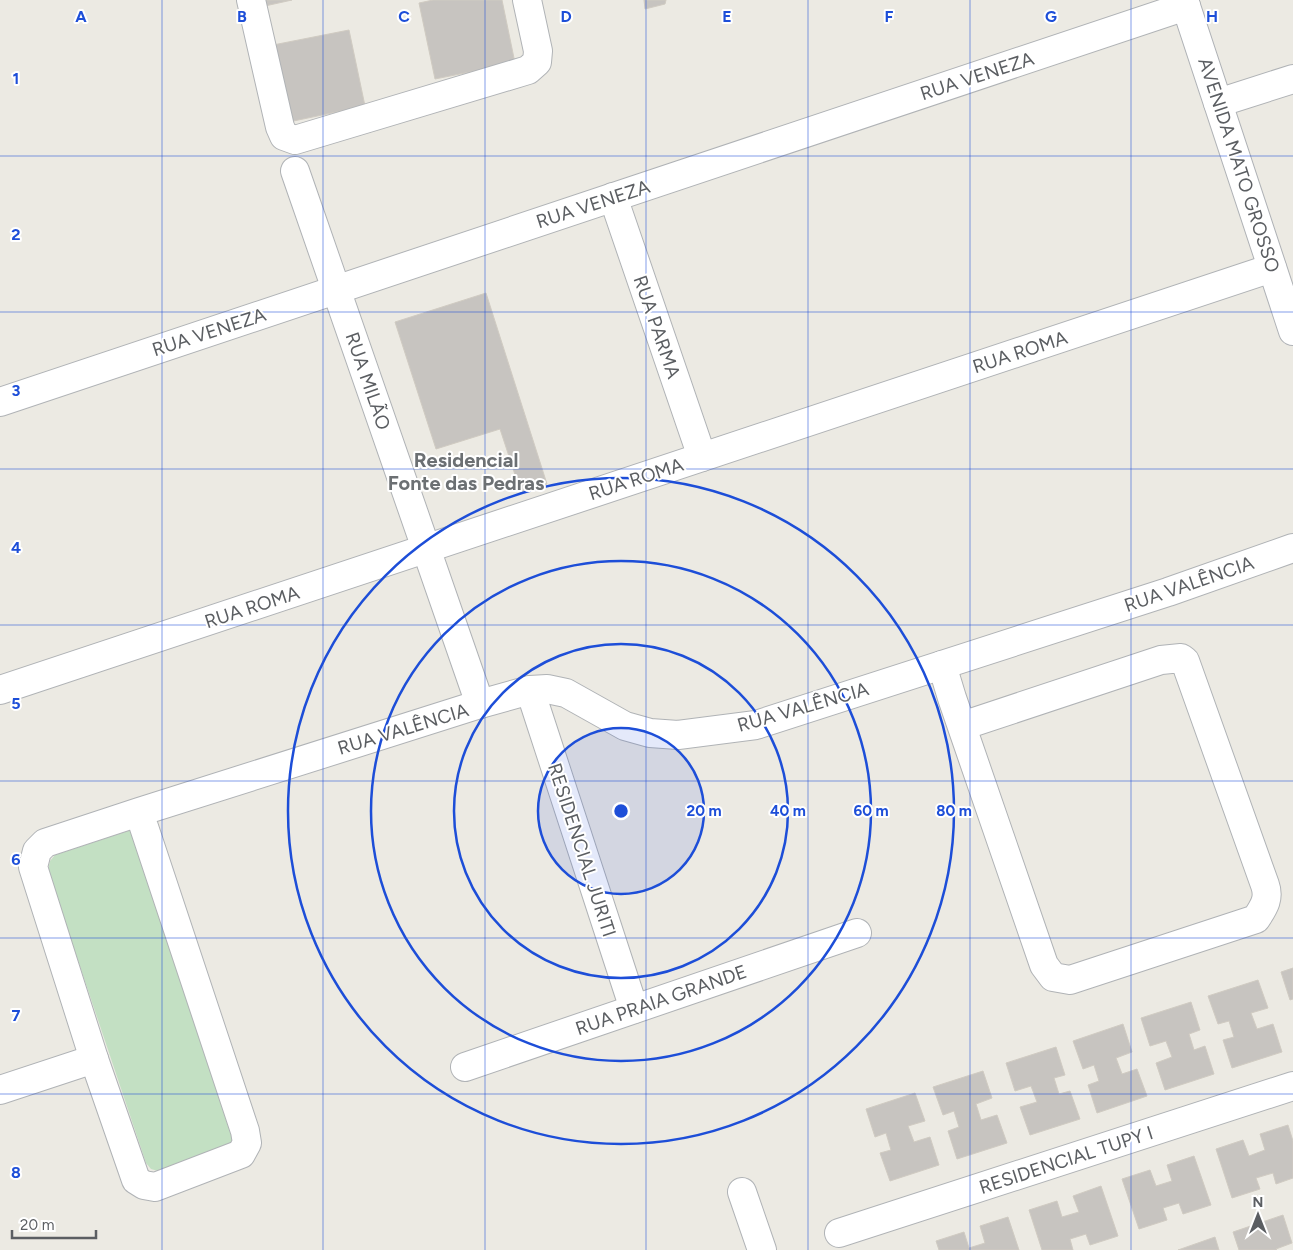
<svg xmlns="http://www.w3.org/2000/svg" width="1293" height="1250" viewBox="0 0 1293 1250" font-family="Figtree,sans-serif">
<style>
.green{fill:#c3e0c3}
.building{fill:#c7c4c0;stroke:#d0cbc2}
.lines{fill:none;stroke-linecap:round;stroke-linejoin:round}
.minor-casing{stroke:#b0b3b6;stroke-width:30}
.secondary-casing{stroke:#afb2b6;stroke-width:30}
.minor{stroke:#fff;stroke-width:28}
.secondary{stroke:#fff;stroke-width:28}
.grid{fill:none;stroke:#1d4ed8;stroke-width:1;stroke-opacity:0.55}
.ring{fill:none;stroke:#1d4ed8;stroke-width:2.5}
.labels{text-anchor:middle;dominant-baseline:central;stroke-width:4;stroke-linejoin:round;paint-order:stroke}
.street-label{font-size:19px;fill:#5b5e62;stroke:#fff}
.neighbourhood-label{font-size:20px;font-weight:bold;fill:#6c7073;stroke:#fff}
.grid-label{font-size:16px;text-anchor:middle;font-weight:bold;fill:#1d4ed8;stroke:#fff;stroke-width:4;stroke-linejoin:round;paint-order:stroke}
.centre{fill:#1d4ed8;stroke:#fff;stroke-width:2.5}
.ring-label{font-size:15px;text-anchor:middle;font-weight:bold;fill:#1d4ed8;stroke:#fff;stroke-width:4;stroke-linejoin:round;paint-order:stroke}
</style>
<rect width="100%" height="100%" fill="#eceae3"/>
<path class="green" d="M 131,830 L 235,1142 L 158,1171 L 151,1169 L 146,1163 L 48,871 L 50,861 L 55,855 Z"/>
<g class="building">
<path d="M 264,0 L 292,0 L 265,6 Z"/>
<path d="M 433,0 L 502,0 L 515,63 L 435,79 L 419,3 Z"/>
<path d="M 644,0 L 666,0 L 665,4 L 645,9 Z"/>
<path d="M 349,30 L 365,106 L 284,123 L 268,46 Z"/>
<path d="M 486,293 L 547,484 L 521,493 L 500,429 L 436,449 L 395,322 Z"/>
<path d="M 1293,968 L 1293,999 L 1290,1000 L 1281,972 Z"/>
<path d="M 1258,980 L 1268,1008 L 1251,1013 L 1257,1029 L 1273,1024 L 1282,1052 L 1232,1068 L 1223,1040 L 1234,1037 L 1229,1021 L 1218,1024 L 1208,996 Z"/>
<path d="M 1191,1002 L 1200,1030 L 1189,1034 L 1194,1050 L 1205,1046 L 1214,1074 L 1165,1090 L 1156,1063 L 1172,1057 L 1166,1041 L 1150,1046 L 1141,1018 Z"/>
<path d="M 1123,1024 L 1132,1052 L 1116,1058 L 1122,1074 L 1137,1069 L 1147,1096 L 1097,1113 L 1088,1085 L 1099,1081 L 1094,1065 L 1083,1069 L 1073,1041 Z"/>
<path d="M 1056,1047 L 1065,1075 L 1054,1078 L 1059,1094 L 1070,1091 L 1080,1119 L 1030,1135 L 1020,1107 L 1037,1102 L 1031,1086 L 1015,1091 L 1006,1063 Z"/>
<path d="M 983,1071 L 992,1098 L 976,1104 L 981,1120 L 997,1115 L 1007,1143 L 957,1159 L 948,1131 L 959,1127 L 954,1111 L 943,1115 L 933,1087 Z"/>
<path d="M 915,1093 L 925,1121 L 908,1126 L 914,1142 L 930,1137 L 939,1165 L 890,1181 L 880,1153 L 891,1150 L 886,1133 L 875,1137 L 866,1109 Z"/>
<path d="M 1288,1125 L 1293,1141 L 1293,1178 L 1276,1184 L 1273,1173 L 1256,1178 L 1260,1189 L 1232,1198 L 1216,1149 L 1243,1140 L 1249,1156 L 1265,1150 L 1260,1134 Z"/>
<path d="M 1194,1156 L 1211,1205 L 1183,1214 L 1179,1203 L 1163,1208 L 1167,1220 L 1139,1229 L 1122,1179 L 1150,1170 L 1156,1186 L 1172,1181 L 1167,1165 Z"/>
<path d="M 1101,1186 L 1118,1236 L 1090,1245 L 1086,1234 L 1070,1239 L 1073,1250 L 1042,1250 L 1029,1210 L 1057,1201 L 1062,1217 L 1079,1212 L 1073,1196 Z"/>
<path d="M 1283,1215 L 1292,1243 L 1276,1249 L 1277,1250 L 1239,1250 L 1233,1232 Z"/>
<path d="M 1008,1217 L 1019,1250 L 939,1250 L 936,1241 L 964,1232 L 969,1248 L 985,1243 L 980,1226 Z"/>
<path d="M 1215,1237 L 1219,1250 L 1178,1250 Z"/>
</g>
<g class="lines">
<defs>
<g id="minor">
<path d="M 251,0 L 280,127 L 284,136 L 295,140 L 528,70 L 537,62 L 538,51 L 527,0"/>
<path d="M 1218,103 L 1293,79"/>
<path d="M 295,171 L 480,704"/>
<path d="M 613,197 L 702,457"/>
<path d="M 0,402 L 1186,6"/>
<path d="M 942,665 L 952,698 L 1044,965 L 1053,977 L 1070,980 L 1256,919 C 1263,908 1270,899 1265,885 L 1185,661 L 1181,658 L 1161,660 L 962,726"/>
<path d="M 0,690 L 1272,268"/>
<path d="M 530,690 L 634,1009"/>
<path d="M 139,812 L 245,1131 L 247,1143 L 241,1154 L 155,1187 L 144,1185 L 136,1180 L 94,1059 L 33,867 L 37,851 L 45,843 L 139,812 L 480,704 L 530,690 L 547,689 L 566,693 L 625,726 L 650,733 L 678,735 L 756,725 L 1168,592 L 1293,548"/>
<path d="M 465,1067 L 857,933"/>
<path d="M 0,1090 L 94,1059"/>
<path d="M 742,1192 L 762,1250"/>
<path d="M 839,1233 L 1293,1086"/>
</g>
<path id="secondary" d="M 1184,0 L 1293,331"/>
</defs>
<use href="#minor" class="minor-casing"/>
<use href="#secondary" class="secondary-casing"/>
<use href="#minor" class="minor"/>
<use href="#secondary" class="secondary"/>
</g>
<path class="grid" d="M 162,0 L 162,1250M 323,0 L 323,1250M 485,0 L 485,1250M 646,0 L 646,1250M 808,0 L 808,1250M 970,0 L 970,1250M 1131,0 L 1131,1250M 0,156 L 1293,156M 0,312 L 1293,312M 0,469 L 1293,469M 0,625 L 1293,625M 0,781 L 1293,781M 0,938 L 1293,938M 0,1094 L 1293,1094"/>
<circle cx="621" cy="811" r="83" fill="#1d4ed8" fill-opacity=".12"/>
<g class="ring">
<circle cx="621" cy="811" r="83"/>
<circle cx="621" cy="811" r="167"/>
<circle cx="621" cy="811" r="250"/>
<circle cx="621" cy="811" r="333"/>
</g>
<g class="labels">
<g class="street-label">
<text transform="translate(977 76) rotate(-18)">RUA VENEZA</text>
<text transform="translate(1239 165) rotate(72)">AVENIDA MATO GROSSO</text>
<text transform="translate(593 204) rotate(-18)">RUA VENEZA</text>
<text transform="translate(657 327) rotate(71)">RUA PARMA</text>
<text transform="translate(209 332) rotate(-18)">RUA VENEZA</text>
<text transform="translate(1020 352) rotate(-18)">RUA ROMA</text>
<text transform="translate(368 381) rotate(71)">RUA MILÃO</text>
<text transform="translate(636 479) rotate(-18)">RUA ROMA</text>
<text transform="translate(1189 584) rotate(-19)">RUA VALÊNCIA</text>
<text transform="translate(252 607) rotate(-18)">RUA ROMA</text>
<text transform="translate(803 707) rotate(-16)">RUA VALÊNCIA</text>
<text transform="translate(403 729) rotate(-17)">RUA VALÊNCIA</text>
<text transform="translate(582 850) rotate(72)">RESIDENCIAL JURITI</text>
<text transform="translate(661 1000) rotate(-19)">RUA PRAIA GRANDE</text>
<text transform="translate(1066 1160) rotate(-18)">RESIDENCIAL TUPY I</text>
</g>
<g class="neighbourhood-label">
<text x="466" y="460">Residencial<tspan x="466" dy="23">Fonte das Pedras</tspan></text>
</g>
</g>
<g class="grid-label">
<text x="81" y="22">A</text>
<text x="242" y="22">B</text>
<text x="404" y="22">C</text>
<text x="566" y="22">D</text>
<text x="727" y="22">E</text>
<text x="889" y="22">F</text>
<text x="1051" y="22">G</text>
<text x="1212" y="22">H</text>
<text x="16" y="84">1</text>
<text x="16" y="240">2</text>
<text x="16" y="396">3</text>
<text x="16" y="553">4</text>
<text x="16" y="709">5</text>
<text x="16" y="865">6</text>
<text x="16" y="1021">7</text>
<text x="16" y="1178">8</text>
</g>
<circle cx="621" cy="811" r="8" class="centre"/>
<g class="ring-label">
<text x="704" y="816">20 m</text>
<text x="788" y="816">40 m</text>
<text x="871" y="816">60 m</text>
<text x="954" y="816">80 m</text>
</g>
<g transform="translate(1258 1215)" stroke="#ffffff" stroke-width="4" paint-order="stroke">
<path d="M0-4L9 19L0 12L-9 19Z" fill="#5b5e62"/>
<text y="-8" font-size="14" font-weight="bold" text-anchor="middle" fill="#5b5e62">N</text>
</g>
<path d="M12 1230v8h84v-8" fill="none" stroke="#5b5e62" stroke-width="2.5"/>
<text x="20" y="1230" font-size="15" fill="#5b5e62" stroke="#ffffff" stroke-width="4" paint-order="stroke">20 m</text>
</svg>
